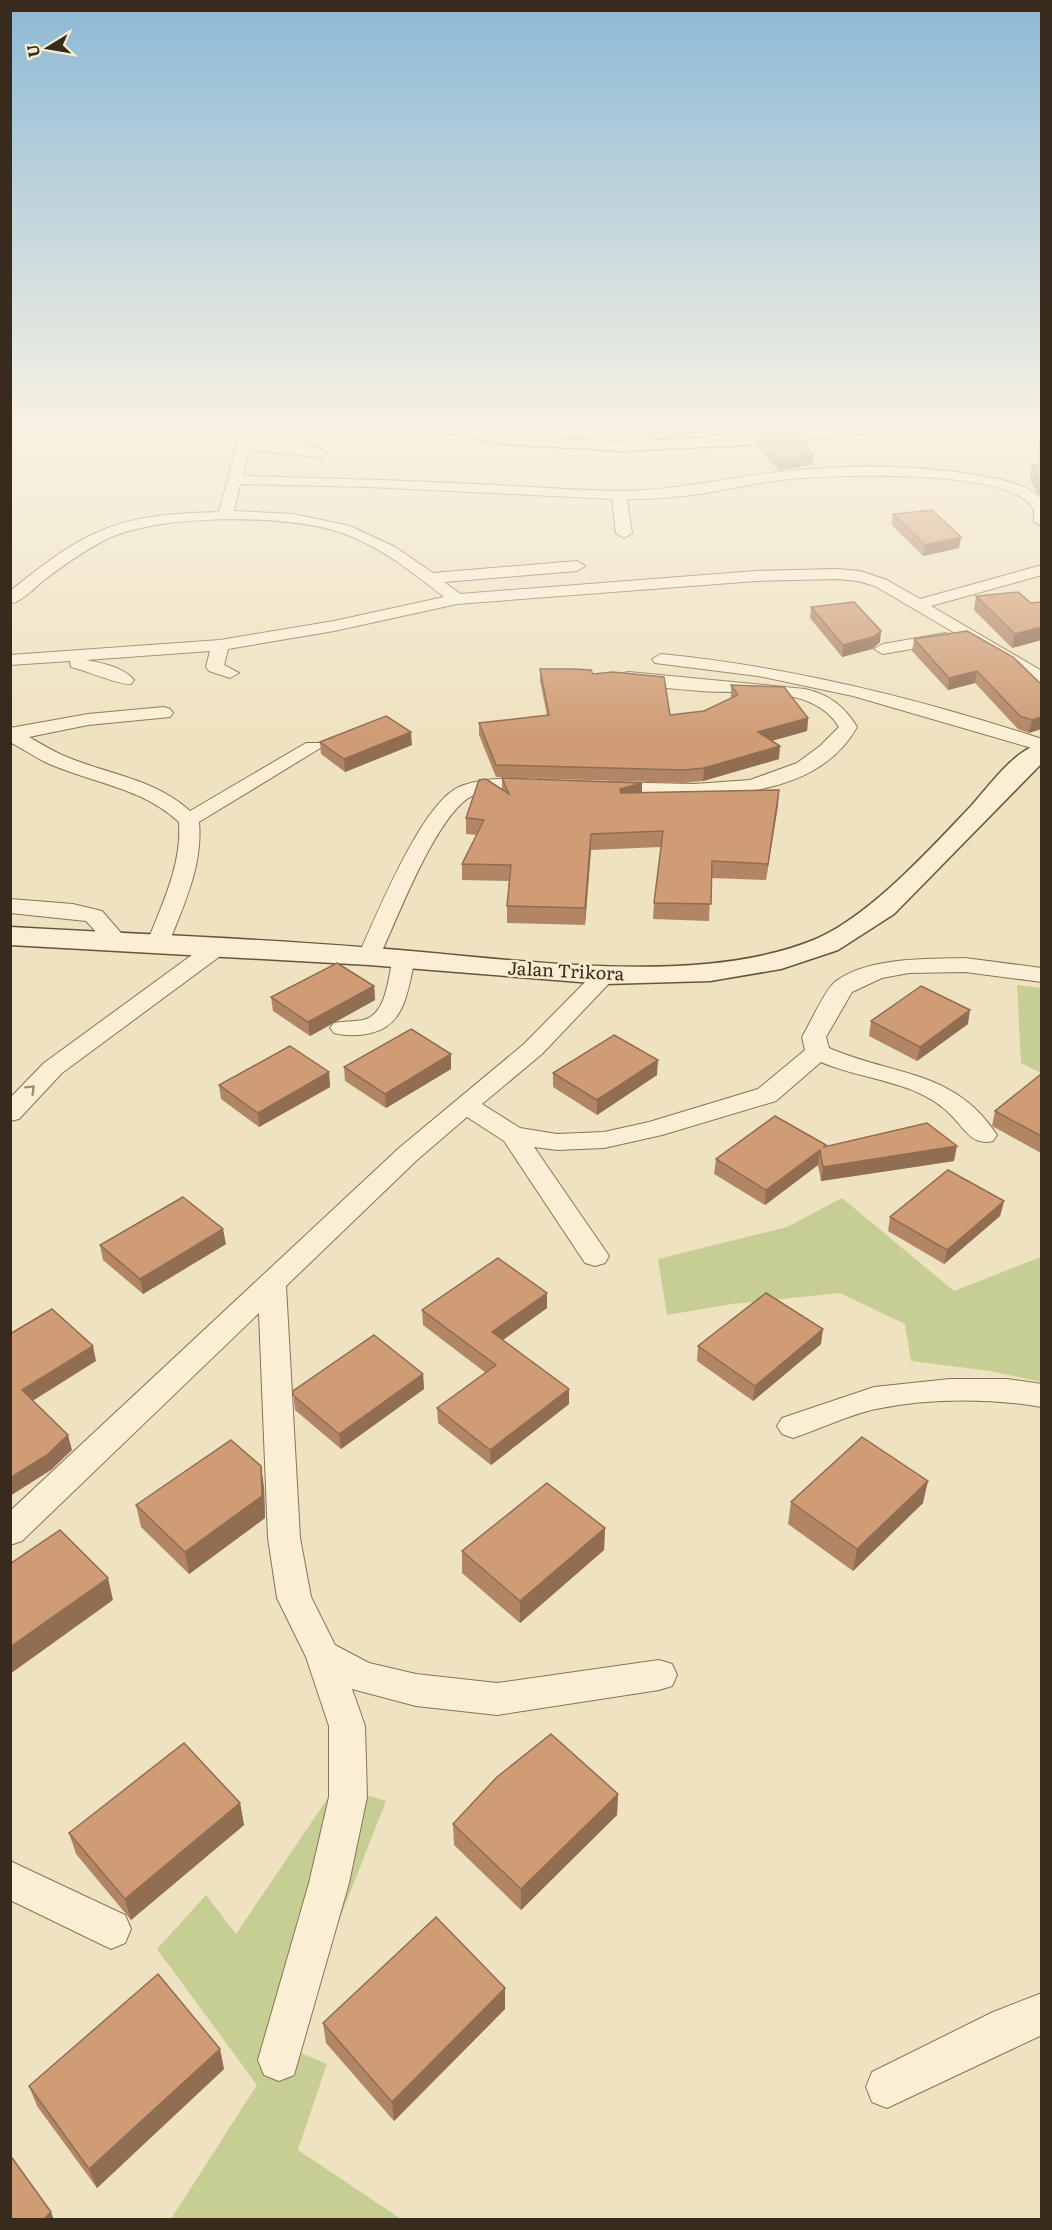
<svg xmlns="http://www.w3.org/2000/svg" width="1052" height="2230" viewBox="0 0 1052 2230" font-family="Literata,serif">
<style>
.green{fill:#c6ce94}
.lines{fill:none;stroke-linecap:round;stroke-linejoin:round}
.lane-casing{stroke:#897358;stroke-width:3}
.street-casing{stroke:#897358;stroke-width:2}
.secondary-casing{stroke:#6b543b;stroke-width:3}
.lane{fill:#faefd4;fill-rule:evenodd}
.street{fill:#faefd4;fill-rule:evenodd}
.secondary{fill:#faefd4;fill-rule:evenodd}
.wall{fill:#b28665}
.shaded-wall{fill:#916d52}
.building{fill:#cf9c75;stroke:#916d52;stroke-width:1.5}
.oneway{stroke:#998c78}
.labels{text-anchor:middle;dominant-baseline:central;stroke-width:5;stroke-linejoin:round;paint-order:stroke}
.street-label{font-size:18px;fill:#382a1d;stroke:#f6ecd0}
</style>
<rect width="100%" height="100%" fill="#efe2c0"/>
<g class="green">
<path d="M 1017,985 L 1041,988 L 1041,1073 L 1021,1063 Z"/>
<path d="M 842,1198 L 954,1291 L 1041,1257 L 1041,1382 L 990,1371 L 911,1361 L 905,1324 L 840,1293 L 732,1304 L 667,1315 L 658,1259 L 787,1227 Z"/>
<path d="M 336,1786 L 386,1801 L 289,2048 L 327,2064 L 298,2150 L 401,2219 L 171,2219 L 257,2085 L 157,1949 L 206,1895 L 236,1934 Z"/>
</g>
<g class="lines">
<defs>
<path id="lane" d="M 725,424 L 738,424 L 650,439 L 619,448 L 616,446 L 649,435 Z"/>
<g id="street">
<path d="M 248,424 L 267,424 L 254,430 L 251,442 C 268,443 315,442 327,453 L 320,457 L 249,450 L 243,476 C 320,478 397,480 474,484 C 522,486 571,490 619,491 C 677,491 732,476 790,471 C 850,464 911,465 971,474 C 993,478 1026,482 1042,500 L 1042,526 L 1034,522 C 1034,518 1035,512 1033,509 C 1012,467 832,475 790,479 C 750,483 712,494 672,497 C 657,499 642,499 627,499 L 632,533 L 624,538 L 616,533 L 612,499 L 369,487 L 240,484 L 234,511 L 293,514 L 350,526 L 395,547 L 433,573 L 577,561 L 585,566 L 577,571 L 444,582 L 460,594 L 756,571 L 837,569 L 860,571 L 887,580 L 920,599 L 1042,565 L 1042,575 L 931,606 L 1042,671 L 1042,684 L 875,586 L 858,581 L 837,579 L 756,581 L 457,604 L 334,631 L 228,649 L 224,665 L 239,673 L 230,678 L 209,671 L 206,667 L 210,651 L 86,660 C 102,663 123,667 134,680 L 131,684 C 122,686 84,670 71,667 L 70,661 L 10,665 L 10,655 L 220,640 L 334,621 L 444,597 C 412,572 379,545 339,532 C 285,514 161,514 109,538 C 86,549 64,565 44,580 C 34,588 23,601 10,604 L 10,591 C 38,569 67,545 100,531 C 136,515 179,513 219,512 L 241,428 Z"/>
<path d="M 407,424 L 434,424 C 428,430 413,430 407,424 Z"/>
<path d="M 946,633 L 955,638 L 952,642 L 883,654 L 874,649 L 883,644 Z"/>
<path d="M 661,654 C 792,667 917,698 1042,739 L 1042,751 L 853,696 L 758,676 L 655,663 L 652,659 Z"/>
<path d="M 629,672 L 805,689 C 830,695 844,706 857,727 C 811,809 687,796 608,792 L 598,786 L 601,782 L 694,784 L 750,780 L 797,763 L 820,746 L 839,727 C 812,683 745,695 701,691 C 676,689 647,687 623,681 L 620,677 L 623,673 Z"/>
<path d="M 164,707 L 170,709 L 173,713 L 170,717 L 88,725 L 29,737 C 40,743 51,750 62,755 C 105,774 154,778 190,811 L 306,743 L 320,743 L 322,747 L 199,822 C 203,865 184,904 169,943 L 166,948 L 150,948 L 147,943 C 162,904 182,865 179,822 C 141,787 92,783 47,763 C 35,757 23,749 10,742 L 10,728 L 88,714 Z"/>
<path d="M 536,778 L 543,780 L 546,784 L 543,788 C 521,794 496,786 474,795 C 438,810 397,919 380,956 L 377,961 L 361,961 L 358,956 C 376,917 421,804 459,787 C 483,777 510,779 536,778 Z"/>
<path d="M 10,899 L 73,904 L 102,911 L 128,941 L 125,946 C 107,950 98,933 86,921 L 10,913 Z"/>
<path d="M 219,939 L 227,941 L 230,946 L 227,951 L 62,1073 L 19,1119 L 10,1121 L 10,1098 L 44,1063 L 211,941 Z"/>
<path d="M 404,951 L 412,953 L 415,958 C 408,989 406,1025 371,1033 C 358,1036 346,1036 334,1033 L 330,1028 L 334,1023 C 343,1021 353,1022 363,1020 C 387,1015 388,977 393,958 L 396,953 Z"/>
<path d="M 965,958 L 1042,968 L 1042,982 L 965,972 L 909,973 L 882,978 L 852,992 L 826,1037 L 829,1048 C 893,1076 954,1069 997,1135 L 993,1141 C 973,1146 965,1130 953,1117 C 919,1080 864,1081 821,1062 L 776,1101 L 662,1135 L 604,1148 L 557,1150 L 534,1147 L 609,1256 L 605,1263 L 595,1266 L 585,1263 L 504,1141 L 467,1117 L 417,1160 L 286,1286 L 300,1538 L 311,1597 L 335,1645 L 369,1663 L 416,1674 L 497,1683 L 659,1660 L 672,1664 L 677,1675 L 672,1686 L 659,1690 L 497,1715 L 416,1706 L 352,1689 L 365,1726 L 367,1797 L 349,1883 L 294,2075 L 279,2081 L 264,2075 L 258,2060 L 309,1883 L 329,1797 L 329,1726 L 306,1657 L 277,1598 L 268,1538 L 259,1313 L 22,1541 L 10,1545 L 10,1511 L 399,1148 L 524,1044 L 597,970 L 613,970 L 617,975 L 542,1054 L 482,1104 L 520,1128 L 557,1134 L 604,1132 L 649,1122 L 758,1089 L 805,1050 L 802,1037 C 810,1024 824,991 835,982 C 867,957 927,959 965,958 Z"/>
<path d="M 950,1379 L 1007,1379 L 1042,1384 L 1042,1407 C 989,1398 929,1398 876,1409 C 848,1415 820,1429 793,1438 L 782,1434 L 777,1426 L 782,1418 L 874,1387 Z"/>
<path d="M 10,1861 L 125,1915 L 131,1929 L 125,1943 L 111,1949 L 10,1900 Z"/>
<path d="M 1042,1993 L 1042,2035 L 887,2108 L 872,2102 L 866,2087 L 872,2072 L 993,2012 Z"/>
</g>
<g id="secondary">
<path d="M 417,424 C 448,422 477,430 507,434 C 546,439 586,441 625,441 C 742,439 858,416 975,424 L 966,429 L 872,433 L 743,445 L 623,451 L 507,444 L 426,429 Z"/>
<path d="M 1042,743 L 1042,763 L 894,914 L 838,950 L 781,969 L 710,981 L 605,984 L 369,965 L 10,945 L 10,927 C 131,934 252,938 373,948 C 503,957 694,990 816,939 C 871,915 930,849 972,805 C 990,785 1014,750 1042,743 Z"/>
</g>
</defs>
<use href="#lane" class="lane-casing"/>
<use href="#street" class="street-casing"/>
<use href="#secondary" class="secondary-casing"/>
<use href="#lane" class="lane"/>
<use href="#street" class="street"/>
<use href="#secondary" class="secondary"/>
</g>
<g class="wall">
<path d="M 757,436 L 813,464 L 791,469 L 778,470 L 756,446 Z"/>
<path d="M 1039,440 L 1041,440 L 1041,497 L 1036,492 L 1030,478 L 1032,465 L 1040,465 L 1037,452 Z"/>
<path d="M 893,514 L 961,537 L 959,548 L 923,556 L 892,525 Z"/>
<path d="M 976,596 L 1031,603 L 1041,602 L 1041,640 L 1012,648 L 974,610 Z"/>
<path d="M 811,607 L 880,642 L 872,649 L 842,657 L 810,618 Z"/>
<path d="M 914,639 L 1041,684 L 1041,729 L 1029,733 L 1018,729 L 975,683 L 948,690 L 912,651 Z"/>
<path d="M 540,669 L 593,674 L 670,715 L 704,711 L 731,698 L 731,685 L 808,718 L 807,731 L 771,741 L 779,759 L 703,781 L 683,783 L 496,777 L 479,735 L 479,723 L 547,715 L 540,681 Z"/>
<path d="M 320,742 L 412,745 L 345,772 L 321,754 Z"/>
<path d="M 502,778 L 642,793 L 779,790 L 766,880 L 711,878 L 709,921 L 653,919 L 654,903 L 661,847 L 591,850 L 585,925 L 507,923 L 507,906 L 509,881 L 462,880 L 462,864 L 477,835 L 466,834 L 466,818 L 502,789 Z"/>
<path d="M 374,986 L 375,1000 L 310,1036 L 273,1011 L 271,997 Z"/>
<path d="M 871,1021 L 968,1024 L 917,1061 L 869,1036 Z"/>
<path d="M 344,1067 L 451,1069 L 386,1108 L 345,1081 Z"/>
<path d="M 329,1072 L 330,1087 L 259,1127 L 221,1099 L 219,1085 Z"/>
<path d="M 553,1073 L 657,1075 L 597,1115 L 553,1087 Z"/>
<path d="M 1041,1074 L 1041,1153 L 992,1126 L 995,1111 Z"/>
<path d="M 826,1145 L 826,1147 L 954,1161 L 821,1181 L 818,1165 L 765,1205 L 714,1174 L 716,1159 Z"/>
<path d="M 1004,1201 L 1000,1216 L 944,1264 L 888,1231 L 890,1217 Z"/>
<path d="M 226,1244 L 143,1294 L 103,1260 L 100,1245 Z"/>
<path d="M 547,1308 L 503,1340 L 569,1389 L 569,1404 L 491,1465 L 438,1423 L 437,1408 L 486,1373 L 423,1325 L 422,1310 Z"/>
<path d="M 821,1344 L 753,1401 L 697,1361 L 698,1346 Z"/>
<path d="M 423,1374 L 424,1389 L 341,1449 L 295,1410 L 293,1391 Z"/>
<path d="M 261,1466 L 264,1488 L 265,1518 L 189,1574 L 141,1527 L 136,1505 Z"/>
<path d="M 791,1502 L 923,1503 L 853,1571 L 788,1524 Z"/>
<path d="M 605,1528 L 604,1550 L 520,1623 L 462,1573 L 462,1551 Z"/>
<path d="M 618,1794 L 617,1815 L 521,1910 L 454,1845 L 453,1824 Z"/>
<path d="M 240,1803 L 244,1825 L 131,1920 L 76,1854 L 69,1833 Z"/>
<path d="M 505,2009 L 394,2121 L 326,2043 L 323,2023 Z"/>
<path d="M 224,2069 L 97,2188 L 37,2106 L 29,2086 Z"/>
</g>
<g class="shaded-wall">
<path d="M 814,454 L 813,464 L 791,469 L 778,470 L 779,460 Z"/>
<path d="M 961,537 L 959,548 L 923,556 L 925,545 Z"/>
<path d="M 1041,627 L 1041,640 L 1012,648 L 1015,634 Z"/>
<path d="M 881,631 L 880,642 L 872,649 L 842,657 L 843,645 Z"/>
<path d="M 977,671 L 975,683 L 948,690 L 949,678 Z"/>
<path d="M 1041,717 L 1041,729 L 1029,733 L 1032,720 Z"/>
<path d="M 808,718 L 807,731 L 757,745 L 758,732 Z"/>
<path d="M 411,732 L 412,745 L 345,772 L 344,759 Z"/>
<path d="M 780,746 L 779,759 L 703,781 L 704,768 Z"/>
<path d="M 642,783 L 642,799 L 620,805 L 620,789 Z"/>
<path d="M 779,790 L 778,806 L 766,880 L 768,864 Z"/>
<path d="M 591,834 L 591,850 L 585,925 L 585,908 Z"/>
<path d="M 374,986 L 375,1000 L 310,1036 L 308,1022 Z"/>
<path d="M 970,1010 L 968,1024 L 917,1061 L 920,1047 Z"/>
<path d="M 451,1054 L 451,1069 L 386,1108 L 385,1094 Z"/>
<path d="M 658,1060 L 657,1075 L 597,1115 L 597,1100 Z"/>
<path d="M 329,1072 L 330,1087 L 259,1127 L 258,1113 Z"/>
<path d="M 957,1146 L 954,1161 L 821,1181 L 823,1167 Z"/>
<path d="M 820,1150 L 818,1165 L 765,1205 L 766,1190 Z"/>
<path d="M 1004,1201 L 1000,1216 L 944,1264 L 947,1250 Z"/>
<path d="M 223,1229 L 226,1244 L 143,1294 L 140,1279 Z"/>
<path d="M 547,1293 L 547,1308 L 493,1347 L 492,1332 Z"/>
<path d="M 823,1329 L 821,1344 L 753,1401 L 755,1386 Z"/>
<path d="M 93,1346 L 96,1361 L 26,1405 L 22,1390 Z"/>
<path d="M 423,1374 L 424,1389 L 341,1449 L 339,1434 Z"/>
<path d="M 569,1389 L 569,1404 L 491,1465 L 490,1450 Z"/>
<path d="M 68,1435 L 72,1450 L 51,1470 L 10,1496 L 10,1478 Z"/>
<path d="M 261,1466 L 264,1488 L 265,1518 L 189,1574 L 185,1552 Z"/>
<path d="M 928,1481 L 923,1503 L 853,1571 L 857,1549 Z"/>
<path d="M 605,1528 L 604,1550 L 520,1623 L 520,1601 Z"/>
<path d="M 108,1578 L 113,1600 L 10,1674 L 10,1647 Z"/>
<path d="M 618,1794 L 617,1815 L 521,1910 L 521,1889 Z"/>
<path d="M 240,1803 L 244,1825 L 131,1920 L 125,1899 Z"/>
<path d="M 505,1988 L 505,2009 L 394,2121 L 392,2102 Z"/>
<path d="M 220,2049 L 224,2069 L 97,2188 L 89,2169 Z"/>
<path d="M 51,2212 L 54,2220 L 43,2220 Z"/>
</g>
<g class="building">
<path d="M 792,433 L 814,454 L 792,458 L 779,460 L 757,436 Z"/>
<path d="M 1039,440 L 1041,440 L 1041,452 Z"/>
<path d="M 1032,465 L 1041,465 L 1041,482 L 1038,479 Z"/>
<path d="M 932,510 L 961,537 L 925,545 L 893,514 Z"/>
<path d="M 1018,592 L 1031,603 L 1041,602 L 1041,627 L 1015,634 L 976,596 Z"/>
<path d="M 854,602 L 881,631 L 873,637 L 843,645 L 811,607 Z"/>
<path d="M 967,631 L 1013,657 L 1041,684 L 1041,717 L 1032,720 L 1020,716 L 977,671 L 949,678 L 914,639 Z"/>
<path d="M 540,669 L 574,669 L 591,670 L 593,674 L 613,672 L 664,677 L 670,715 L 704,711 L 738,695 L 731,685 L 784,687 L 808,718 L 758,732 L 780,746 L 704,768 L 684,770 L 496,765 L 479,723 L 549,715 Z"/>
<path d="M 386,716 L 411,732 L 344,759 L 320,742 Z"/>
<path d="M 502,778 L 642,783 L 620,789 L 621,793 L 779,790 L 768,864 L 712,861 L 711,904 L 654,903 L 663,831 L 591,834 L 585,908 L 507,906 L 511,865 L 462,864 L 484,820 L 466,818 L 479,780 L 486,779 L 509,794 Z"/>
<path d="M 337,963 L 374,986 L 308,1022 L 271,997 Z"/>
<path d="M 921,986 L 970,1010 L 920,1047 L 871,1021 Z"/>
<path d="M 411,1029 L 451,1054 L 385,1094 L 344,1067 Z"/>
<path d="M 614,1035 L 658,1060 L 597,1100 L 553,1073 Z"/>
<path d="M 290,1046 L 329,1072 L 258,1113 L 219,1085 Z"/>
<path d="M 1041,1074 L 1041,1136 L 995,1111 Z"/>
<path d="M 775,1116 L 826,1145 L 824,1147 L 927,1123 L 957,1146 L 823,1167 L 820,1150 L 766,1190 L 716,1159 Z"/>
<path d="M 948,1170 L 1004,1201 L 947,1250 L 890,1217 Z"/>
<path d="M 183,1197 L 223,1229 L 140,1279 L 100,1245 Z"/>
<path d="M 498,1258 L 547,1293 L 492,1332 L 569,1389 L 490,1450 L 437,1408 L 496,1365 L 422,1310 Z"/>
<path d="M 766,1293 L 823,1329 L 755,1386 L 698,1346 Z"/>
<path d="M 52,1309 L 93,1346 L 22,1390 L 68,1435 L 47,1455 L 10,1478 L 10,1334 Z"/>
<path d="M 374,1335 L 423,1374 L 339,1434 L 293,1395 L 293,1391 Z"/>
<path d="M 862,1437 L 928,1481 L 857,1549 L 791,1502 Z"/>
<path d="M 231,1440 L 261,1466 L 262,1496 L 185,1552 L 136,1505 Z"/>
<path d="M 547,1483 L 605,1528 L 520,1601 L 462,1551 Z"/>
<path d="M 60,1530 L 108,1578 L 10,1647 L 10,1564 Z"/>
<path d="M 551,1734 L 618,1794 L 521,1889 L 453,1824 L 497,1777 Z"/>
<path d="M 184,1743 L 240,1803 L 125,1899 L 69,1833 Z"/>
<path d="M 436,1917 L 505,1988 L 392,2102 L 323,2023 Z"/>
<path d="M 158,1974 L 220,2049 L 89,2169 L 29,2086 Z"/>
<path d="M 10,2155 L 51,2212 L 43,2220 L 10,2220 Z"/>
</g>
<defs><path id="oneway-chevron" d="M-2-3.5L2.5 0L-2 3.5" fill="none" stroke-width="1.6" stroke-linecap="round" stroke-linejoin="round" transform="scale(1.5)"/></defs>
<use class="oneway" href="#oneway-chevron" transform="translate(31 1089) rotate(-45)"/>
<linearGradient id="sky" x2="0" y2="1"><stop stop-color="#8cb9d5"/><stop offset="0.58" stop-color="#f8f2e3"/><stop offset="1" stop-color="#f8f2e3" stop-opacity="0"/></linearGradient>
<rect width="1052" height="736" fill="url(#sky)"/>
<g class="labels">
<g class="street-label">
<text transform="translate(566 970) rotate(3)">Jalan Trikora</text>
</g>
</g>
<rect width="1052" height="2230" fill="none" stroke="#382a1d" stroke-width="24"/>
<g transform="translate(48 48) rotate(259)" stroke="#f6ecd0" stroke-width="4.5" paint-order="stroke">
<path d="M0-4.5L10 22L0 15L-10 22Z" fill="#382a1d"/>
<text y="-9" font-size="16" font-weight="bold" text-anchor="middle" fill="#382a1d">U</text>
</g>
</svg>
